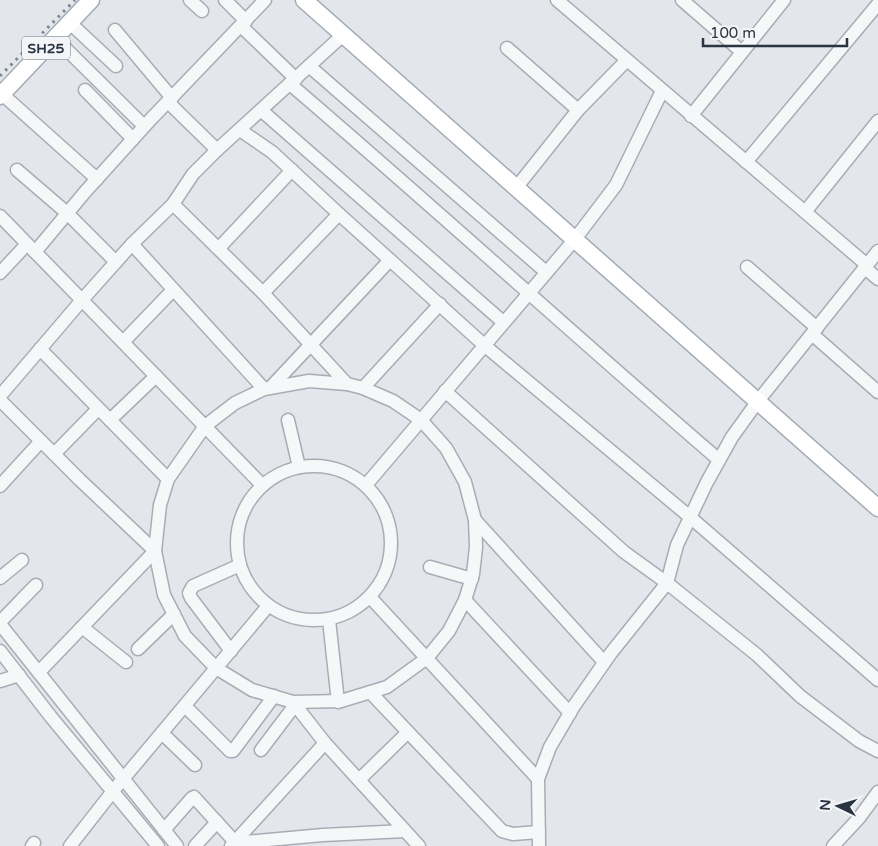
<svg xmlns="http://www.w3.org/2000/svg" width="878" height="846" viewBox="0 0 878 846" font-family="'Varela Round',sans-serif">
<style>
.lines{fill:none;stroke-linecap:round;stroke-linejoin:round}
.minor-casing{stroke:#a8adb5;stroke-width:15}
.major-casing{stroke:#a2abb7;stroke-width:19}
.minor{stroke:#f6f7f9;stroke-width:12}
.major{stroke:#fff;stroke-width:16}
.rail{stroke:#7c8695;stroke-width:3;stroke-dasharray:2.5 5;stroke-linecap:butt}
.labels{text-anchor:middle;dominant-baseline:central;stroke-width:4.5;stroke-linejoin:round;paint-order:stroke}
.shield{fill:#f3f5f8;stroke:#676e79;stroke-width:1}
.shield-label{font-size:14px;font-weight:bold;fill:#2b3443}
</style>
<rect width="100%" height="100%" fill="#e3e6eb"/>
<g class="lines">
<defs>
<g id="minor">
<path d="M 190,0 L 202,11"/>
<path d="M 225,0 L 246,21"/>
<path d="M 557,0 L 867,265 L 878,251"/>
<path d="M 682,0 L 742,52"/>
<path d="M 70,23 L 116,66"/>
<path d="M 241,26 L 296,79"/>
<path d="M 115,30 L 172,98"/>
<path d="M 55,38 L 144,126"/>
<path d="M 507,48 L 578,110"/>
<path d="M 309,66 L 546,272"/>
<path d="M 290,84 C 435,208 575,336 719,460"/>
<path d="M 85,90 L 133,139"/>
<path d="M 2,94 L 97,179"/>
<path d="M 168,102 L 217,150"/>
<path d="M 262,111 L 503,322"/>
<path d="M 691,116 L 784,0"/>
<path d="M 240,130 L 272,152 L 339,214 L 263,293"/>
<path d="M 746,162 L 878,4"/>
<path d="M 17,170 L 67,213 L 116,262"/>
<path d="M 516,188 L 578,110 L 626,61"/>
<path d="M 173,204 L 263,293 L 347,384"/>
<path d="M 805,212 L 878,121"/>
<path d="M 0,216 L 262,485"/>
<path d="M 132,244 L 264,389"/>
<path d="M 219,248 L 292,170"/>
<path d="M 35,252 L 85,192 L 151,119 L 265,0"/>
<path d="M 390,260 L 484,345 L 690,517 L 878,680"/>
<path d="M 747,267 L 817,328"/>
<path d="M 865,268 L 878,279"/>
<path d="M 0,273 L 27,244"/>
<path d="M 812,334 L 878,392"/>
<path d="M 123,342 L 173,290"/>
<path d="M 40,349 L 168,479"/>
<path d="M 271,387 L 390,260 L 339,214"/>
<path d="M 363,388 L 440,304"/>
<path d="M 445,391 L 624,552 L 667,583 L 757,655 L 800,696 L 859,741 L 878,751"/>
<path d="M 0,396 L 82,300 L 132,244 L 173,204 L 193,174 L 217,150 L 343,35"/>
<path d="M 0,400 L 80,480 L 155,551 L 39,672"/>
<path d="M 110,420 L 156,376"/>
<path d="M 288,420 L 299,467"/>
<path d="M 54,454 L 98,409"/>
<circle cx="314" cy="543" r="77"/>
<path d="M 366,485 L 575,239 L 616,185 L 662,91"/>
<path d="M 0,486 L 41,441"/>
<path d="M 475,520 L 604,662"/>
<path d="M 430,567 L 472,579"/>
<path d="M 0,578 L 22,560"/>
<path d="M 370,597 L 538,779"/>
<path d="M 465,600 L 570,713"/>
<path d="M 329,620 L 338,702"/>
<path d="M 0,622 L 36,585"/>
<path d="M 0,624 L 177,846"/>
<path d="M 82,627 L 126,662"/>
<path d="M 138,649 L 174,614"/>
<path d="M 0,651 L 51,717 L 158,846"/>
<path d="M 231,651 L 191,598 L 189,593 L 193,586 L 240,565"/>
<path d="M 0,681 L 19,675"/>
<path d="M 370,692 L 502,831 L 513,834 L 539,832"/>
<path d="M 185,706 L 230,751 L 233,751 L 274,696"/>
<path d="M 162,733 L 195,765"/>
<path d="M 325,743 L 419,846"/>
<path d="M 261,750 L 295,705"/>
<path d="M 359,780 L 408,732"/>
<path d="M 164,830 L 192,798 L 194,797 L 235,842"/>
<path d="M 234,843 L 323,835 L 405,831"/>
<path d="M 32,846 L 34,843"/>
<path d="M 70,846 L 113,791 L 268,606"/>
<path d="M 195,846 L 217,822"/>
<path d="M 231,846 L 325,743 L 293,702 L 252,690 L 216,668 L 185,636 L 164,595 L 155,551 L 160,505 L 168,479 L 205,426 L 235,403 L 264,389 L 309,381 L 347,384 L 363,388 L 393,401 L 421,420 L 446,448 L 465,482 L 475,520 L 476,547 L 473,574 L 465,600 L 449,631 L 427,658 L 387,687 L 341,701 L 293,702"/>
<path d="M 539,846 L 538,779 L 550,747 L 574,706 L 611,653 L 667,583 L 677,545 L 707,482 L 732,437 L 758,401 L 867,265"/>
<path d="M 833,846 L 859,818 L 878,792"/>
</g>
<g id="major">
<path d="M 304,0 L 878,508"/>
<path d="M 0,96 L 91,0"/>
</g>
</defs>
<use href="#minor" class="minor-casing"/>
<use href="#major" class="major-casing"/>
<use href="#minor" class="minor"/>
<use href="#major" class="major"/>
<path class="rail" d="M 0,76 L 75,0"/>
</g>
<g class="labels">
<rect class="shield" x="22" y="36.5" width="48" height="23" rx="4"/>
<g class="shield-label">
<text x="46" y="48">SH25</text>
</g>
</g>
<g transform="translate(838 806) rotate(275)" stroke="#f3f5f8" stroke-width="4" paint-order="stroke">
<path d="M0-4L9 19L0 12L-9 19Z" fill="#2b3443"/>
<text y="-8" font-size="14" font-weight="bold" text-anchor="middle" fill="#2b3443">N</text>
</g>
<path d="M703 38v8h144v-8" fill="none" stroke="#2b3443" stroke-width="2.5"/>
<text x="710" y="38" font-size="15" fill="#2b3443" stroke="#f3f5f8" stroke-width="4" paint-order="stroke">100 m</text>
</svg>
